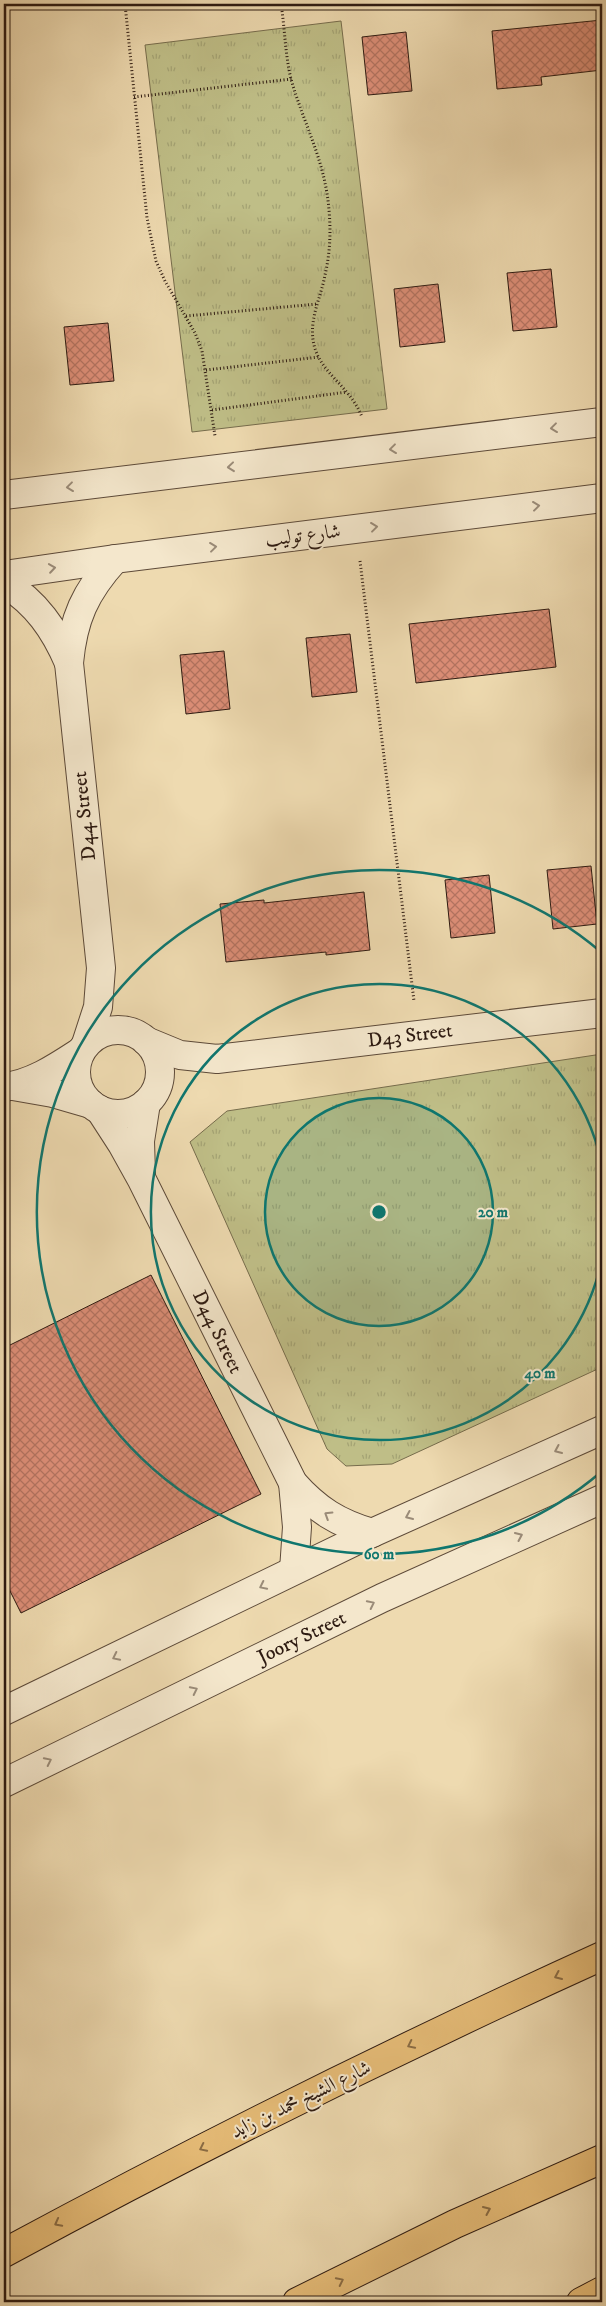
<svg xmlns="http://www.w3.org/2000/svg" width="606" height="2306" viewBox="0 0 606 2306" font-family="'IM FELL DW Pica',Amiri,serif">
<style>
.grass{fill:url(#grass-tufts);stroke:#766c4c}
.building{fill:url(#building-cross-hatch);stroke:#2d1a11}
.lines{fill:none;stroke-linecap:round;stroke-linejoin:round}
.minor-casing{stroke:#5d4a39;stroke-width:30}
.tertiary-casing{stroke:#5d4a39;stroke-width:30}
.motorway-casing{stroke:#2d1a11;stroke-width:30}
.path{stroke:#2d1a11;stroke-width:3;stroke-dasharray:1 2.5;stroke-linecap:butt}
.minor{stroke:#f4e7cc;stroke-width:28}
.tertiary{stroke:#f4e7cc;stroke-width:28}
.motorway{stroke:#e7bd78;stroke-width:28}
.oneway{stroke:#9a8b78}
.oneway2{stroke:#8a6c44}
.ring{fill:none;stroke:#0f766e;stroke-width:2.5}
.labels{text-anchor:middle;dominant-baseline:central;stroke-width:4;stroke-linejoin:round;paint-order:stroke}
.street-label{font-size:20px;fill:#2d1a11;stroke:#f4e7cc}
.centre{fill:#0f766e;stroke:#f4e7cc;stroke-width:2.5}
.ring-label{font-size:15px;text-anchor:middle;font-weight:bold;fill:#0f766e;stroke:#f4e7cc;stroke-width:4;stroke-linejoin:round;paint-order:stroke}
</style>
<defs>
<pattern id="grass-tufts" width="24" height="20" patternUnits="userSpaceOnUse" patternTransform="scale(1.25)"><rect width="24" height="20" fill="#bfbe87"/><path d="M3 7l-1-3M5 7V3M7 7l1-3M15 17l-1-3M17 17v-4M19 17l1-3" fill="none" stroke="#a4a374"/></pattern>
<pattern id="building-cross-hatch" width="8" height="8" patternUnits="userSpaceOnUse" patternTransform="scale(1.25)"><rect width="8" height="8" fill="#dc8e77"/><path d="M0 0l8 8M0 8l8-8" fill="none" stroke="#b37360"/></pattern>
</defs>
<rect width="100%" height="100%" fill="#eedab0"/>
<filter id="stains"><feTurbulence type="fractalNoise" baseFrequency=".004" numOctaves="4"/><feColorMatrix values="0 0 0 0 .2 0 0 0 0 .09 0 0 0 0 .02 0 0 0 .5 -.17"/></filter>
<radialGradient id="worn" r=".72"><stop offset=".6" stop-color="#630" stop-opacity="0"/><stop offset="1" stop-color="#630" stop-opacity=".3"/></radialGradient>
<g class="grass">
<path d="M 341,21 L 387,409 L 192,432 L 145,45 Z"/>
<path d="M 602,1054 L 602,1367 L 392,1464 L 346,1466 L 327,1449 L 190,1142 L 227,1111 Z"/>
</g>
<g class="building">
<path d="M 602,20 L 602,70 L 541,77 L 542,85 L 497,89 L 492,31 Z"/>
<path d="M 406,32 L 412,91 L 368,95 L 362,37 Z"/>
<path d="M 551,269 L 557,327 L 513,331 L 507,273 Z"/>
<path d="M 438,284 L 445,342 L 400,347 L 394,289 Z"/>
<path d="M 108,323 L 114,381 L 70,385 L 64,327 Z"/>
<path d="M 549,609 L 556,667 L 416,683 L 409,624 Z"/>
<path d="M 350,634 L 357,692 L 312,697 L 306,638 Z"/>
<path d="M 224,651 L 230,709 L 186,714 L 180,655 Z"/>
<path d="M 591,866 L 597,924 L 553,929 L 547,870 Z"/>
<path d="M 489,875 L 495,933 L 451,938 L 445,880 Z"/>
<path d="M 364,892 L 370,950 L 326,955 L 326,952 L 226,962 L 220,904 L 264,900 L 264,903 Z"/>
<path d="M 151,1275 L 261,1494 L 21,1613 L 4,1579 L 4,1348 Z"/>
</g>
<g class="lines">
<defs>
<g id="minor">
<path d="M 4,583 C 36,602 55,630 69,663"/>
<circle cx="118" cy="1072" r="42"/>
<path d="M 146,1041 L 180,1055 L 217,1059 L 602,1013"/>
<path d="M 86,1044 L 98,1007 L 101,968 L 69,663 C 73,619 85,592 115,559"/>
<path d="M 13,1086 L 53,1093 L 91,1104"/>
<path d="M 4,1087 C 32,1084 57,1067 80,1052"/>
<path d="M 100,1110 L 122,1144 L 142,1180 L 293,1483 C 317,1510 338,1523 372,1533"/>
<path d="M 141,1174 L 140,1141 L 146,1103"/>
<path d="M 293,1483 L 297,1527 L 294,1570"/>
</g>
<g id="tertiary">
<path d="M 4,495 L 602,422"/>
<path d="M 4,575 L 115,559 L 602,498"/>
<path d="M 4,1711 L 372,1533 L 602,1430"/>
<path d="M 4,1783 L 382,1598 L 602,1499"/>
</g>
<g id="motorway">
<path d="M 4,2253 C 200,2147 399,2048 602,1956"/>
<path d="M 297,2302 L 455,2224 L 602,2159"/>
<path d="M 581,2302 L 602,2291"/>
</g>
</defs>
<use href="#minor" class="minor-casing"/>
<use href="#tertiary" class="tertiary-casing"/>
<use href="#motorway" class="motorway-casing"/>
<g class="path">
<path d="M 125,4 L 147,218 L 156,261 L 165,281 L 195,333 L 202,351 L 215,436"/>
<path d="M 281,4 C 285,29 285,54 291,79 C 304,125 325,160 329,210 C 331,232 330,254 325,275 C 321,298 308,320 314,345 C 321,374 350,386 362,417"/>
<path d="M 134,97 L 292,79"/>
<path d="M 186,316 L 317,304"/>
<path d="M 206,370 L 319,357"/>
<path d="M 212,410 L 347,392"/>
<path d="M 360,561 L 414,1001"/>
</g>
<use href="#minor" class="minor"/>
<use href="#tertiary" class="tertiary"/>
<use href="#motorway" class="motorway"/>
</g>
<defs><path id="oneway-chevron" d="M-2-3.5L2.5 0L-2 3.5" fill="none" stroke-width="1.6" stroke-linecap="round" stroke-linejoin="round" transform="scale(1.25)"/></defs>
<g class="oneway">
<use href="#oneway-chevron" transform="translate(554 428) rotate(173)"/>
<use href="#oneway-chevron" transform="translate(393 449) rotate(173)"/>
<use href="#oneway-chevron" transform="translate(231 467) rotate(174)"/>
<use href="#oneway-chevron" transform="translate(70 487) rotate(173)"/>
<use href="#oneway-chevron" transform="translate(536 506) rotate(-7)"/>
<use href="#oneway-chevron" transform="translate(374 527) rotate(-7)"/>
<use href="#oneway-chevron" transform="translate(213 547) rotate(-7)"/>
<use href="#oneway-chevron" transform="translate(52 568) rotate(-8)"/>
<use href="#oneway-chevron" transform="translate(558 1450) rotate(156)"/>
<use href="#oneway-chevron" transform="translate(328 1515) rotate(-148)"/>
<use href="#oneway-chevron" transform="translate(409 1516) rotate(156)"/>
<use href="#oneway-chevron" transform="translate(519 1536) rotate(-24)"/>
<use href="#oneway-chevron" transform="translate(263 1586) rotate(154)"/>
<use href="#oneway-chevron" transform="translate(371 1604) rotate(-26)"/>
<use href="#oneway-chevron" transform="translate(116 1657) rotate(154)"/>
<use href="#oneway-chevron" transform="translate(194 1690) rotate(-26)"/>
<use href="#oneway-chevron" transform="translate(48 1761) rotate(-26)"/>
</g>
<g class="oneway2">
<use href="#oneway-chevron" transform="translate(558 1976) rotate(156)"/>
<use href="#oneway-chevron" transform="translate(411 2045) rotate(154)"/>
<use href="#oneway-chevron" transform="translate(203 2148) rotate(154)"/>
<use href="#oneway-chevron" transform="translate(487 2210) rotate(-24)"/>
<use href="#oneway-chevron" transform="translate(58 2223) rotate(152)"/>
<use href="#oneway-chevron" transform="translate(340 2281) rotate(-26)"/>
</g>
<circle cx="379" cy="1212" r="114" fill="#0f766e" fill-opacity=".12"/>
<g class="ring">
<circle cx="379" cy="1212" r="114"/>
<path d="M602 1259A228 228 0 1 1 602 1165"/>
<path d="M601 1472A342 342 0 1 1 601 952"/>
</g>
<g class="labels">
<g class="street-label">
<text transform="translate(303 536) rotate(-7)">شارع توليب</text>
<text transform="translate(85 816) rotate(-96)">D44 Street</text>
<text transform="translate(410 1036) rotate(-7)">D43 Street</text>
<text transform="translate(217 1332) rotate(64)">D44 Street</text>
<text transform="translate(302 1638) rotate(-26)">Joory Street</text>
<text transform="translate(301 2100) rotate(-26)">شارع الشيخ محمد بن زايد</text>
</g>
</g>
<circle cx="379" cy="1212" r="8" class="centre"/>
<g class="ring-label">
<text x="493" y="1217">20 m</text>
<text x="540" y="1378">40 m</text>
<text x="379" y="1559">60 m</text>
</g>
<rect width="606" height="2306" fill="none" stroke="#eedab0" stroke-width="20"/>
<rect x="5" y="5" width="596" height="2296" fill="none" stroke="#2d1a11" stroke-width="2.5"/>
<rect x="10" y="10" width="586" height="2286" fill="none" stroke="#2d1a11"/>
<rect width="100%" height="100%" filter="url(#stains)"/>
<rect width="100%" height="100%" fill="url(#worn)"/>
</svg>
